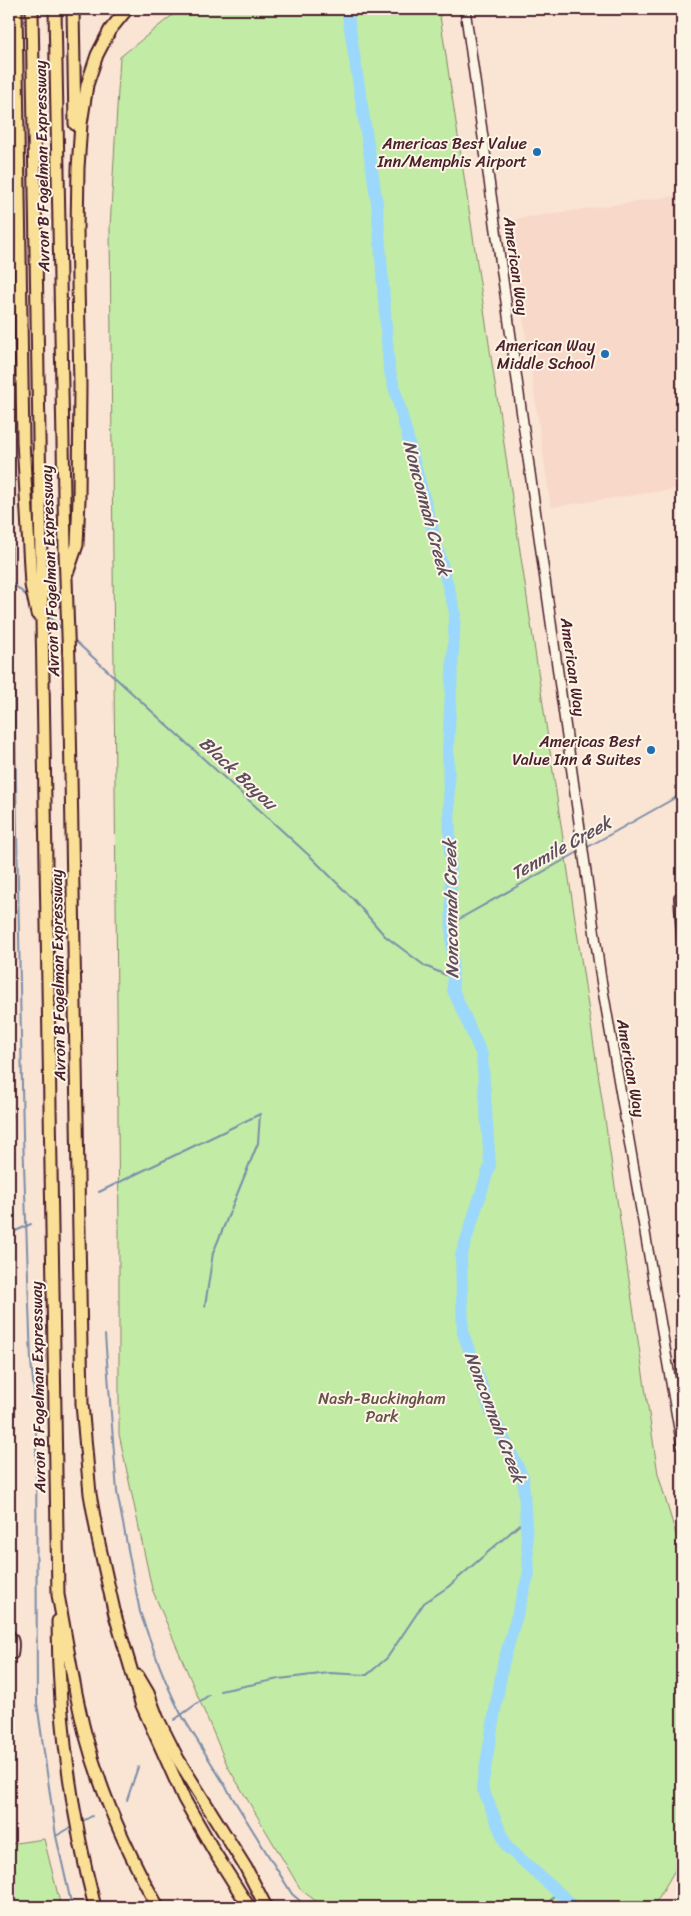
<svg xmlns="http://www.w3.org/2000/svg" width="691" height="1916" viewBox="0 0 691 1916" font-family="Sriracha,sans-serif">
<style>
.built{fill:#f8d8c8}
.green{fill:#c2eba6;stroke:#868568}
.lines{fill:none;stroke-linecap:round;stroke-linejoin:round}
.stream{stroke:#7b8ea8;stroke-width:2}
.river{stroke:#9bd8fc;stroke-width:12}
.minor-casing{stroke:#4a1f2b;stroke-width:10}
.secondary-casing{stroke:#4a1f2b;stroke-width:12}
.trunk-casing{stroke:#4a1f2b;stroke-width:15}
.motorway-casing{stroke:#4a1f2b;stroke-width:15}
.minor{stroke:#fcf5e5;stroke-width:6}
.secondary{stroke:#fcf5e5;stroke-width:9}
.trunk{stroke:#fadf96;stroke-width:11}
.motorway{stroke:#fadf96;stroke-width:11}
.poi-dot{fill:#1f6fb2;stroke:#fcf5e5;stroke-width:2}
.labels{text-anchor:middle;dominant-baseline:central;stroke-width:4;stroke-linejoin:round;paint-order:stroke}
.poi-label{font-size:16px;fill:#4a1f2b;stroke:#fcf5e5;text-anchor:end}
.street-label{font-size:16px;fill:#4a1f2b;stroke:#fcf5e5}
.park-label{font-size:16px;fill:#68524a;stroke:#fcf5e5}
.water-label{font-size:18px;font-style:italic;fill:#5e4d5f;stroke:#fcf5e5}
</style>
<rect width="100%" height="100%" fill="#fae4d4"/>
<filter id="ink" filterUnits="userSpaceOnUse"><feTurbulence type="fractalNoise" baseFrequency=".02" numOctaves="2"/><feDisplacementMap in="SourceGraphic" scale="10" xChannelSelector="R" yChannelSelector="G"/><feConvolveMatrix kernelMatrix="1 2 1 2 8 2 1 2 1" color-interpolation-filters="sRGB"/></filter>
<g filter="url(#ink)">
<path class="built" d="M 682,195 L 682,488 L 551,507 L 509,220 Z"/>
<g class="green">
<path d="M 180,9 L 439,9 L 658,1474 L 682,1555 L 682,1858 L 658,1899 L 651,1907 L 324,1907 L 301,1890 L 228,1767 L 152,1589 L 119,1434 L 119,1231 L 110,227 L 120,57 Z"/>
<path d="M 9,895 L 15,1429 L 9,1430 Z"/>
<path d="M 44,1839 L 61,1907 L 9,1907 L 9,1844 Z"/>
</g>
<g class="lines">
<g class="stream">
<path d="M 9,278 L 12,582 L 23,1136 L 31,1361 L 36,1412 L 37,1703 L 56,1836 L 70,1828"/>
<path d="M 9,580 L 29,598"/>
<path d="M 46,613 L 62,629"/>
<path d="M 73,639 L 313,859 L 353,899 L 385,936 L 425,966 L 453,978"/>
<path d="M 586,848 L 682,794"/>
<path d="M 452,923 L 580,851"/>
<path d="M 99,1192 L 260,1114 L 258,1143 L 213,1253 L 205,1306"/>
<path d="M 9,1234 L 31,1224"/>
<path d="M 105,1335 L 117,1492 L 140,1612 C 152,1646 164,1681 181,1714 L 292,1894 L 307,1907"/>
<path d="M 220,1691 L 279,1679 L 329,1673 L 367,1675 L 387,1658 L 424,1603 L 448,1587 L 526,1519"/>
<path d="M 174,1720 L 209,1695"/>
<path d="M 127,1800 L 138,1767"/>
<path d="M 83,1821 L 92,1816"/>
<path d="M 56,1836 L 72,1907"/>
<path d="M 546,1907 L 557,1891"/>
</g>
<path class="river" d="M 347,9 L 377,203 L 389,368 L 455,612 L 448,750 L 453,990 L 482,1055 L 490,1165 L 461,1256 L 463,1333 L 492,1415 L 523,1477 L 529,1573 L 503,1664 L 482,1787 L 507,1847 L 575,1907"/>
<defs>
<g id="minor">
<path d="M 678,897 L 682,959"/>
<path d="M 9,1633 C 17,1639 15,1645 14,1655"/>
</g>
<path id="secondary" d="M 465,9 L 601,979 L 682,1446"/>
<path id="trunk" d="M 679,1907 L 682,1903"/>
<g id="motorway">
<path d="M 16,9 L 23,441 L 31,585 L 37,614"/>
<path d="M 32,9 L 58,1595 C 67,1641 73,1687 85,1733 C 101,1794 127,1852 158,1907"/>
<path d="M 55,9 L 65,551 L 69,662 L 82,1404 L 90,1494 L 98,1539 L 115,1615 L 141,1703 L 184,1799 L 215,1853 L 249,1907"/>
<path d="M 73,9 L 75,124"/>
<path d="M 9,143 L 12,163"/>
<path d="M 68,571 L 77,545 L 79,499 L 80,385 L 77,230 L 78,168 L 81,124 L 87,85 L 97,55 L 110,30 L 127,9"/>
<path d="M 58,1621 C 58,1718 71,1814 95,1907"/>
<path d="M 138,1676 L 148,1693 L 157,1717 L 178,1759 L 246,1868 L 266,1907"/>
</g>
</defs>
<use href="#minor" class="minor-casing"/>
<use href="#secondary" class="secondary-casing"/>
<use href="#trunk" class="trunk-casing"/>
<use href="#motorway" class="motorway-casing"/>
<use href="#minor" class="minor"/>
<use href="#secondary" class="secondary"/>
<use href="#trunk" class="trunk"/>
<use href="#motorway" class="motorway"/>
</g>
</g>
<g class="poi-dot">
<circle cx="537" cy="152" r="5"/>
<circle cx="605" cy="354" r="5"/>
<circle cx="651" cy="750" r="5"/>
</g>
<g class="labels">
<g class="poi-label">
<text x="527" y="143">Americas Best Value<tspan x="527" dy="18">Inn/Memphis Airport</tspan></text>
<text x="595" y="345">American Way<tspan x="595" dy="18">Middle School</tspan></text>
<text x="641" y="741">Americas Best<tspan x="641" dy="18">Value Inn &amp; Suites</tspan></text>
</g>
<g class="street-label">
<text transform="translate(42 166) rotate(-91)">Avron B Fogelman Expressway</text>
<text transform="translate(516 266) rotate(82)">American Way</text>
<text transform="translate(50 571) rotate(-92)">Avron B Fogelman Expressway</text>
<text transform="translate(573 667) rotate(82)">American Way</text>
<text transform="translate(58 975) rotate(-91)">Avron B Fogelman Expressway</text>
<text transform="translate(631 1068) rotate(80)">American Way</text>
<text transform="translate(38 1387) rotate(-91)">Avron B Fogelman Expressway</text>
</g>
<g class="park-label">
<text x="382" y="1398">Nash-Buckingham<tspan x="382" dy="18">Park</tspan></text>
</g>
<g class="water-label">
<text transform="translate(427 508) rotate(75)">Nonconnah Creek</text>
<text transform="translate(238 773) rotate(43)">Black Bayou</text>
<text transform="translate(561 848) rotate(-29)">Tenmile Creek</text>
<text transform="translate(451 909) rotate(-91)">Nonconnah Creek</text>
<text transform="translate(495 1417) rotate(69)">Nonconnah Creek</text>
</g>
</g>
<rect width="691" height="1916" fill="none" stroke="#fcf5e5" stroke-width="30"/>
<rect x="15" y="15" width="661" height="1886" fill="none" stroke="#4a1f2b" stroke-width="2" filter="url(#ink)"/>
</svg>
